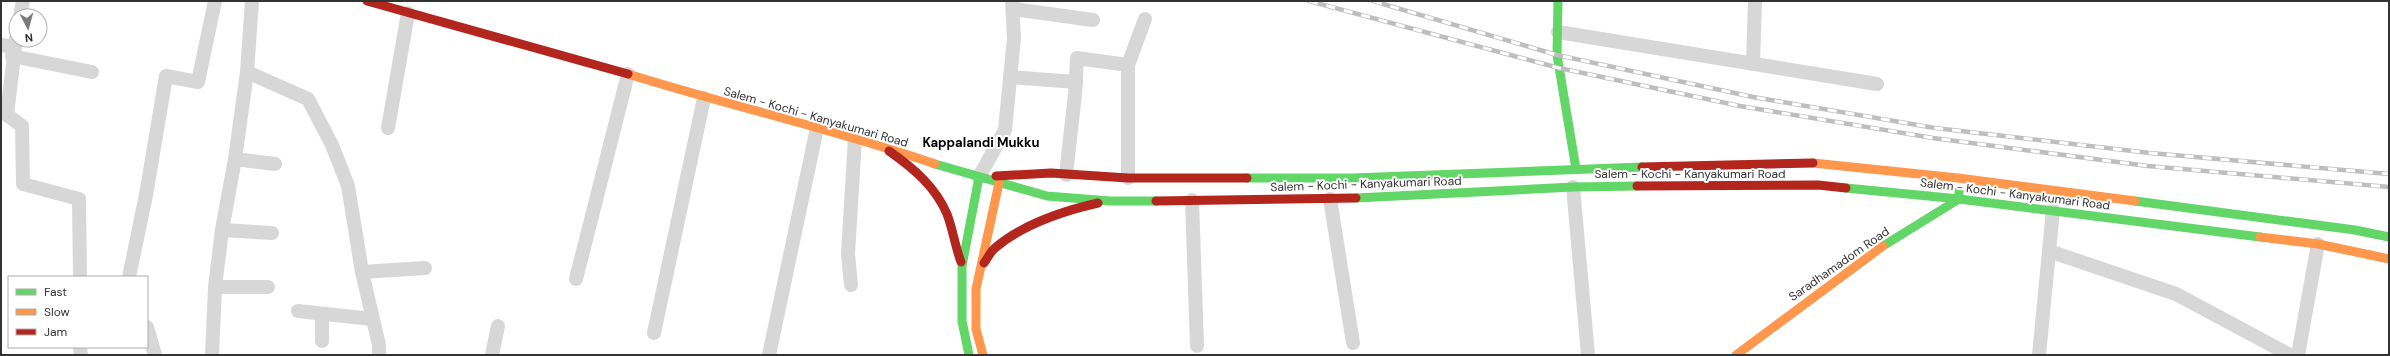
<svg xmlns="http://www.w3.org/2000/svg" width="2390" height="356" viewBox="0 0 2390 356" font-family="'DM Sans',sans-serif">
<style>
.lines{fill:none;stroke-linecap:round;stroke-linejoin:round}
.street{stroke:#d7d7d7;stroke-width:14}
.fast{stroke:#63d668;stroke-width:9}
.slow{stroke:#ff974d;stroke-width:9}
.jam{stroke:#b3261e;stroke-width:9}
.rail-casing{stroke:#bebebe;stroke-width:4.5}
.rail{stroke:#fff;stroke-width:3;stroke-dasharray:9;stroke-linecap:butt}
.labels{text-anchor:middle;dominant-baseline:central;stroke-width:4;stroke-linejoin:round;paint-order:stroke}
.street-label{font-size:12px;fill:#333;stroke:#fff}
.neighbourhood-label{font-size:13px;font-weight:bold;fill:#000;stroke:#fff}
</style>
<rect width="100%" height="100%" fill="#fff"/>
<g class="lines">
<g class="street">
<path d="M 252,1 L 247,72 L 308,99 L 332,145 L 348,186 L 362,272 L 379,345 L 379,355"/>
<path d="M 1013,9 L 1093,20"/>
<path d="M 20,16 L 23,1"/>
<path d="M 1558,32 L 1877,84"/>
<path d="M 16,39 L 7,115 L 22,126 L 23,184 L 79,199 L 80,277"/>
<path d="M 1,45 L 14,47"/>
<path d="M 12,56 L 92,72"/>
<path d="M 1753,64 L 1755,1"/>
<path d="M 1128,65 L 1145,19"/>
<path d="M 1010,77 L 1076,82"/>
<path d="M 388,128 L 408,13"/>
<path d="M 235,159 L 275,164"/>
<path d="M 1066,175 L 1075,94 L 1077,58 L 1128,65 L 1128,178"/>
<path d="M 979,177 L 1005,130 L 1014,38 L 1012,1"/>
<path d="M 1573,187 L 1588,355"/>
<path d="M 1330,199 L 1353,343"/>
<path d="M 1192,200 L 1197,346"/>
<path d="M 222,230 L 272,233"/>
<path d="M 2049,251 L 2176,294 L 2290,355"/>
<path d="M 362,272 L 425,268"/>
<path d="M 129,277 L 146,195 L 166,76 L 198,82 L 215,1"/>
<path d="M 576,279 L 628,74"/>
<path d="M 851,285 L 848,254 L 855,138"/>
<path d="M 215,287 L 268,287"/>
<path d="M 298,311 L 372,319"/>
<path d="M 147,327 L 155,355"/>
<path d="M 654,333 L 704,98"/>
<path d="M 322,341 L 322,314"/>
<path d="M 80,347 L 81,355"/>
<path d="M 212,355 L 215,287 L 222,230 L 235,159 L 247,72"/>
<path d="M 492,355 L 498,326"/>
<path d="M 769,355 L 817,128"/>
<path d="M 2039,355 L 2053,210"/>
<path d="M 2298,355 L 2318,244"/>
</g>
<g class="fast">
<path d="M 1558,1 L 1557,55 L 1576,169"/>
<path d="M 935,164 L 1047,196 L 1110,201 L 1156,201"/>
<path d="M 1247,178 L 1352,178 L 1642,167"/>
<path d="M 1846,188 L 1959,199 L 2260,237"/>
<path d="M 1356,198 L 1573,187 L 1637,186"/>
<path d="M 2135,201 L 2355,230 L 2389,237"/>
<path d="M 1883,246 L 1959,199 L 1959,190"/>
<path d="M 969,355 L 962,321 L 962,266 L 979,177"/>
</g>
<g class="slow">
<path d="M 628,74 C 730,106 834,129 935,164"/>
<path d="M 1813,163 L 1958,178 L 2135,201"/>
<path d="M 2260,237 L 2318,244 L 2389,259"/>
<path d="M 983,355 L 976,329 L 976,289 L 999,183"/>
<path d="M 1736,355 L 1883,246"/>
</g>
<g class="jam">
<path d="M 367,1 L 628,74"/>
<path d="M 889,151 C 913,168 935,186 947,214 C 953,230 955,246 961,262"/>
<path d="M 1642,167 L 1813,163"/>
<path d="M 996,176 L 1051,173 L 1128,178 L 1247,178"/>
<path d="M 1637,186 L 1818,185 L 1846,188"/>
<path d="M 1156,201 L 1356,198"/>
<path d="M 984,263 C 988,258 990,252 995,248 C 1023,224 1063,211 1098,203"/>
</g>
<defs>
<g id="rail">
<path d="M 1309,1 L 1559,68 L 1740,106 L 1933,138 L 2148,166 L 2389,187"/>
<path d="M 1373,1 L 1557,55 L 1753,97 L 1935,128 L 2150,153 L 2389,174"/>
</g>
</defs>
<use href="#rail" class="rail-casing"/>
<use href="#rail" class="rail"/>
</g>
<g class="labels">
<g class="street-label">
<text transform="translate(816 117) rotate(16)">Salem - Kochi - Kanyakumari Road</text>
<text x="1690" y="174">Salem - Kochi - Kanyakumari Road</text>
<text transform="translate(1366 184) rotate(-2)">Salem - Kochi - Kanyakumari Road</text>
<text transform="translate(2015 194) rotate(7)">Salem - Kochi - Kanyakumari Road</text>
<text transform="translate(1839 264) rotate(-35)">Saradhamadom Road</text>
</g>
<g class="neighbourhood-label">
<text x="981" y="142">Kappalandi Mukku</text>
</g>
</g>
<rect width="2390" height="356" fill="none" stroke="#333333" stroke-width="4"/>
<rect x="8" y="276" width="140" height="72" fill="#ffffff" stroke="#adadad"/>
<rect x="16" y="289" width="20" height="6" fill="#63d668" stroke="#adadad"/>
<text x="44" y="296" font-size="12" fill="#333333">Fast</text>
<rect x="16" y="309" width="20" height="6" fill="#ff974d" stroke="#adadad"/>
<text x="44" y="316" font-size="12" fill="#333333">Slow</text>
<rect x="16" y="329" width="20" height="6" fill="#b3261e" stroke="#adadad"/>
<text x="44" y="336" font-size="12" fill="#333333">Jam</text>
<g transform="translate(28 28) rotate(174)"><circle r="19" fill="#ffffff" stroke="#adadad"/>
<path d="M0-3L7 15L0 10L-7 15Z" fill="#7a7a7a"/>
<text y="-6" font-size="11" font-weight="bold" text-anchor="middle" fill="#333333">N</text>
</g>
</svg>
